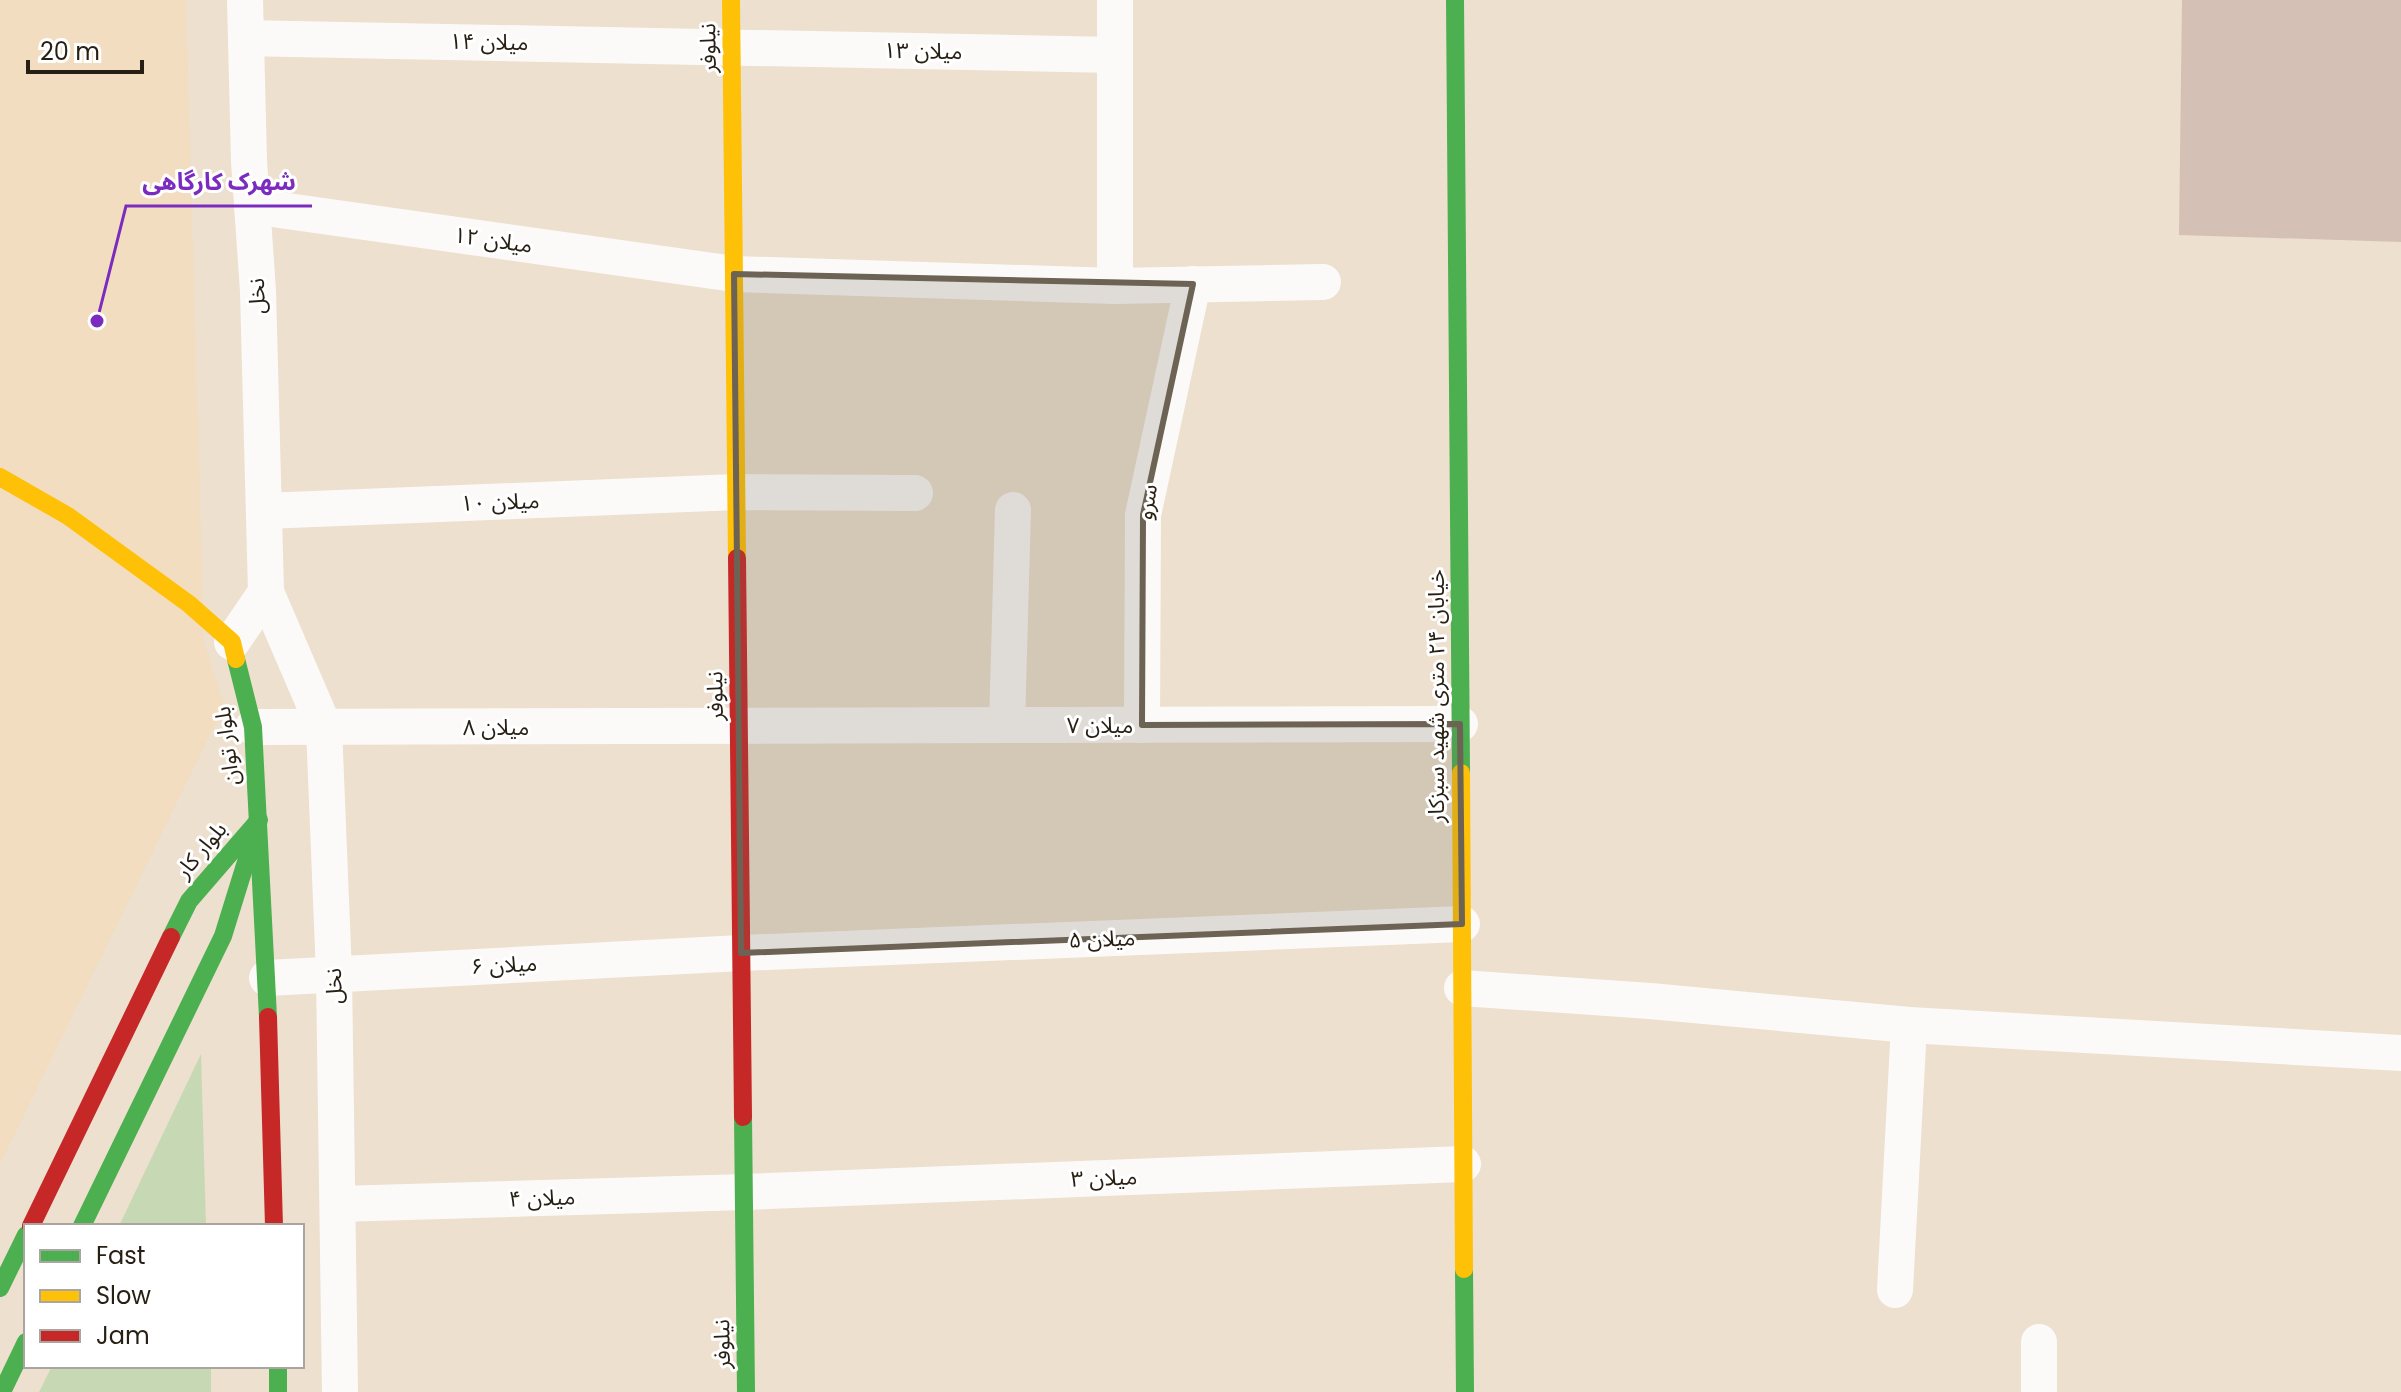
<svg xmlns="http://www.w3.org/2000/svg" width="2401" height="1392" viewBox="0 0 2401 1392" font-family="Poppins,'Noto Sans Arabic',sans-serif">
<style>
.built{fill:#f2ddc0}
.green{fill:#c6d8b4}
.building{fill:#d4c0b5}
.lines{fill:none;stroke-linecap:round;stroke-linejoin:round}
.street{stroke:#fcfaf8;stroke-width:36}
.fast{stroke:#4caf50;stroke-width:18}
.slow{stroke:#ffc107;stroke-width:18}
.jam{stroke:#c62828;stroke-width:18}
.marked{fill:#6c6355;fill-opacity:0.2;stroke:#6c6355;stroke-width:6;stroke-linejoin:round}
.labels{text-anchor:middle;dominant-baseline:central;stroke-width:6;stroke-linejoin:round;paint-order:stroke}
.street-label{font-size:22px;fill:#271f13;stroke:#fff}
.leader{fill:none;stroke:#7b2cbf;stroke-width:3}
.callout-dot{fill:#7b2cbf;stroke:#fff;stroke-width:3}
.callout-label{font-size:24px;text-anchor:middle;font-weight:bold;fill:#7b2cbf;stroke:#fff;stroke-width:6;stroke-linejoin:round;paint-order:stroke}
</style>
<rect width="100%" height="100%" fill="#ede0cf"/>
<path class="built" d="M 0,0 L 186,0 L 204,641 L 224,706 L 0,1164 Z"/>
<g class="green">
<path d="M 201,1054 L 206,1226 L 119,1226 Z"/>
<path d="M 52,1366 L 211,1366 L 211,1392 L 39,1392 Z"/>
</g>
<path class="building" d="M 2182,0 L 2401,0 L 2401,242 L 2179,235 Z"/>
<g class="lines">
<g class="street">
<path d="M 1115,0 L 1115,286"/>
<path d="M 246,38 L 1115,55"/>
<path d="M 252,206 L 734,274 L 1115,286 L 1323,282"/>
<path d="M 264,511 L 737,492 L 915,493"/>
<path d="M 266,592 L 324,727 L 334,974 L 340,1392"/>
<path d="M 232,642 L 266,592 L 258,291 L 249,161 L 245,0"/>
<path d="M 1007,725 L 1013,510"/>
<path d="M 1142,725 L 1143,515 L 1193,284"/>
<path d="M 253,727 L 1460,724"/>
<path d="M 267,978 L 741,953 L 1462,924"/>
<path d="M 1462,988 L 1650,1001 L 1909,1025 L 2401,1053"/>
<path d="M 339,1204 L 745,1192 L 1463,1164"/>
<path d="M 1895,1290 L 1909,1025"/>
<path d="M 2039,1342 L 2039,1392"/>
</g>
<g class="fast">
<path d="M 1455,0 L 1461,773"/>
<path d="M 236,659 L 253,727 L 268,1017"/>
<path d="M 171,937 L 189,901 L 259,820"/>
<path d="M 743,1117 L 746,1392"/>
<path d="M 82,1226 L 223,936 L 250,849"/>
<path d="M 1464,1269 L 1465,1392"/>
<path d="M 0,1288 L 26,1235"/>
<path d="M 278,1366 L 278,1392"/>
<path d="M 2,1392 L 26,1342"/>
</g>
<g class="slow">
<path d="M 731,0 L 737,558"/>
<path d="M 0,477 L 68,516 L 189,604 L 232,642 L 236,659"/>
<path d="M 1461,773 L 1464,1269"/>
</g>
<g class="jam">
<path d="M 737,558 L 743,1117"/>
<path d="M 268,1017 L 274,1226"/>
<path d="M 31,1226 L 171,937"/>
</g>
</g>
<path class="marked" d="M 734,274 L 1193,284 L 1143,515 L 1142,725 L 1460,724 L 1462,924 L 741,953 Z"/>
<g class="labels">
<g class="street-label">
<text transform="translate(489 42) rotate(1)">میلان ۱۴</text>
<text transform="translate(708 48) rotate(-91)">نیلوفر</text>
<text transform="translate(923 51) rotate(1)">میلان ۱۳</text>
<text transform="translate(493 240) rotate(8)">میلان ۱۲</text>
<text transform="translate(257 296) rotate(-92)">نخل</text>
<text transform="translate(500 502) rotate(-2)">میلان ۱۰</text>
<text transform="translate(1147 502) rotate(-81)">سرو</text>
<text transform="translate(715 696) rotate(-91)">نیلوفر</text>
<text transform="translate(1436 696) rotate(-90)">خیابان ۲۴ متری شهید سبزکار</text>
<text x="1100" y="725">میلان ۷</text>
<text x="496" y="727">میلان ۸</text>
<text transform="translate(227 746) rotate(-97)">بلوار توان</text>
<text transform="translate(201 850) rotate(-50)">بلوار کار</text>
<text transform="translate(1102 939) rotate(-2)">میلان ۵</text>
<text transform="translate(504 965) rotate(-3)">میلان ۶</text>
<text transform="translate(334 986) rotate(-92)">نخل</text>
<text transform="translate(1104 1178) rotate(-2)">میلان ۳</text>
<text transform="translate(542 1198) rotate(-2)">میلان ۴</text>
<text transform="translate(722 1344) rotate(-91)">نیلوفر</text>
</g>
</g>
<path class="leader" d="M97 321L126 206H312"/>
<circle class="callout-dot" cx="97" cy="321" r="8"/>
<g class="callout-label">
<text x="219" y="190">شهرک کارگاهی</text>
</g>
<rect x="24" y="1224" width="280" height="144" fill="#ffffff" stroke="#a9a5a1" stroke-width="2"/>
<rect x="40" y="1250" width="40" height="12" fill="#4caf50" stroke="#a9a5a1" stroke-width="2"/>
<text x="96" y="1264" font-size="24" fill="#271f13">Fast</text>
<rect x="40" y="1290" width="40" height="12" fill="#ffc107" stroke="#a9a5a1" stroke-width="2"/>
<text x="96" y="1304" font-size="24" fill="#271f13">Slow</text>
<rect x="40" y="1330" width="40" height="12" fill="#c62828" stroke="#a9a5a1" stroke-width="2"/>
<text x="96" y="1344" font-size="24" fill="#271f13">Jam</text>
<path d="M28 60v12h114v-12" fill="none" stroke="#271f13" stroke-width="4"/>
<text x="40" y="60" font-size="24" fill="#271f13" stroke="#ffffff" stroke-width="6" paint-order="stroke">20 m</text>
</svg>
